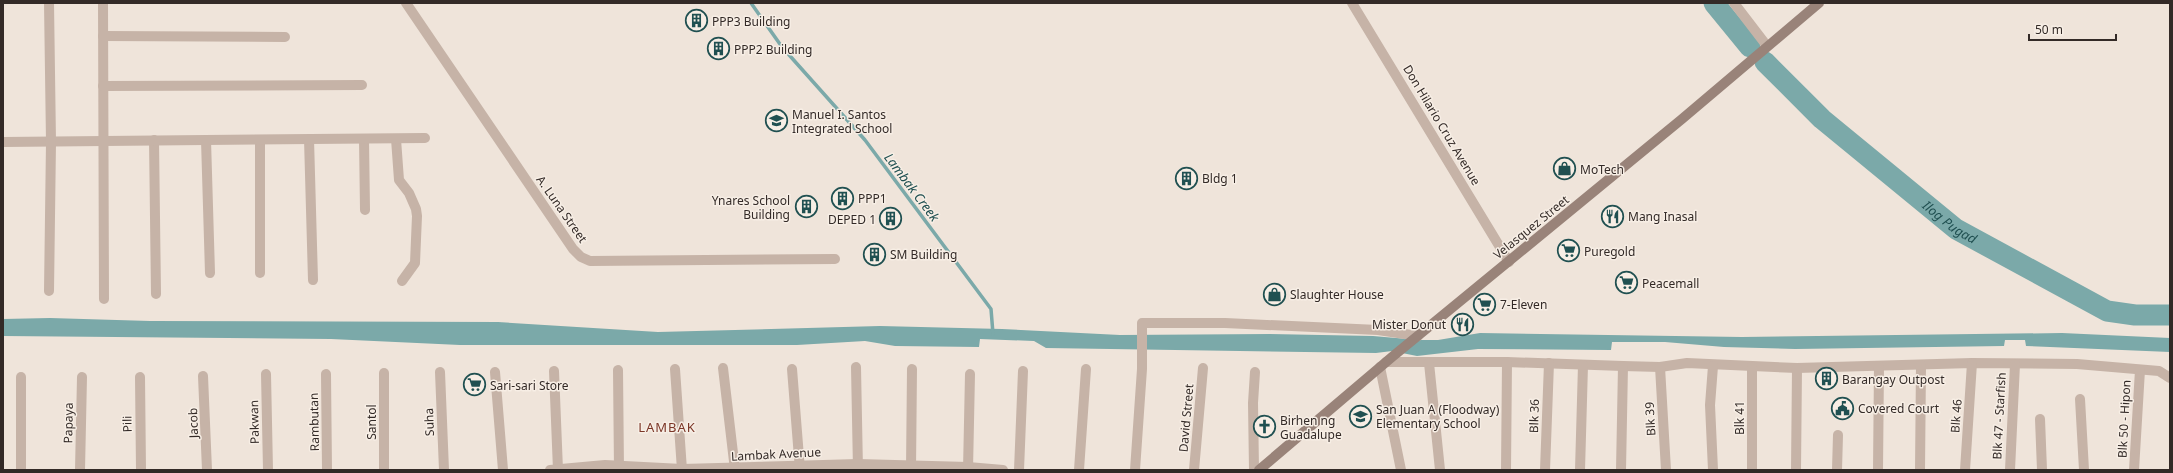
<svg xmlns="http://www.w3.org/2000/svg" width="2173" height="473" viewBox="0 0 2173 473" font-family="'Noto Sans',sans-serif">
<style>
.water{fill:#7ba9a9}
.lines{fill:none;stroke-linecap:round;stroke-linejoin:round}
.stream{stroke:#7ba9a9;stroke-width:3.5}
.river{stroke:#7ba9a9;stroke-width:21}
.minor{stroke:#c6b3a7;stroke-width:10}
.tertiary{stroke:#c6b3a7;stroke-width:10}
.secondary{stroke:#998379;stroke-width:10}
.labels{text-anchor:middle;dominant-baseline:central;stroke-width:3;stroke-linejoin:round;paint-order:stroke}
.poi-label{font-size:12px;fill:#332a27;stroke:#f7eee5;text-anchor:start}
.street-label{font-size:12px;fill:#332a27;stroke:#f7eee5}
.water-label{font-size:13px;font-style:italic;fill:#205051;stroke:#f7eee5}
.neighbourhood-label{font-size:13px;letter-spacing:1px;fill:#7b3627;stroke:#f7eee5}
</style>
<rect width="100%" height="100%" fill="#efe4da"/>
<path class="water" d="M 50,318 L 150,321 L 498,322 L 658,332 L 880,326 L 1002,329 L 1120,335 L 1270,334 L 1373,336 L 1419,340 L 1438,340 L 1480,333 L 1742,337 L 2062,333 L 2170,338 L 2170,352 L 2026,346 L 2025,340 L 2005,340 L 2004,346 L 1795,349 L 1724,347 L 1665,342 L 1612,342 L 1611,350 L 1478,349 L 1417,356 L 1392,351 L 1376,353 L 1046,348 L 1034,341 L 980,339 L 979,347 L 895,346 L 865,341 L 797,345 L 460,345 L 331,339 L 3,336 L 3,319 Z"/>
<g class="lines">
<path class="stream" d="M 751,3 L 782,47 L 865,140 L 991,309 L 993,334"/>
<g class="river">
<path d="M 1714,3 L 1750,47"/>
<path id="s1" d="M 1765,62 L 1822,119 L 1956,229 L 2107,311 L 2135,315 L 2170,315"/>
</g>
<g class="minor">
<path d="M 103,3 L 104,299"/>
<path d="M 406,3 L 573,249 L 581,257 L 590,261 L 835,259"/>
<path d="M 1734,3 L 1767,46"/>
<path d="M 103,36 L 285,37"/>
<path d="M 103,86 L 362,85"/>
<path d="M 309,139 L 313,280"/>
<path d="M 364,139 L 365,210"/>
<path d="M 396,139 L 399,180 L 409,193 L 416,209 L 417,216 L 415,263 L 402,281"/>
<path d="M 154,140 L 156,294"/>
<path d="M 206,140 L 210,273"/>
<path d="M 260,140 L 260,273"/>
<path d="M 3,142 L 425,138"/>
<path d="M 49,291 L 51,142 L 49,3"/>
<path d="M 1386,362 L 1507,362 L 1623,366 L 1660,367 L 1687,363 L 1797,368 L 1972,363 L 2077,364 L 2159,371 L 2170,378"/>
<path d="M 1429,363 L 1440,470"/>
<path d="M 856,367 L 858,470"/>
<path d="M 1380,367 L 1401,470"/>
<path d="M 1660,367 L 1666,470"/>
<path d="M 723,368 L 735,470"/>
<path d="M 675,369 L 682,470"/>
<path d="M 792,369 L 800,470"/>
<path d="M 618,370 L 619,470"/>
<path d="M 554,371 L 558,470"/>
<path d="M 440,372 L 444,470"/>
<path d="M 495,372 L 503,470"/>
<path d="M 384,373 L 384,470"/>
<path d="M 266,374 L 268,470"/>
<path d="M 326,374 L 327,470"/>
<path d="M 203,376 L 207,470"/>
<path d="M 140,377 L 141,470"/>
<path d="M 2080,399 L 2084,470"/>
<path d="M 2040,419 L 2042,470"/>
<path d="M 911,469 L 912,369"/>
<path d="M 21,470 L 21,377"/>
<path d="M 80,470 L 82,377"/>
<path d="M 550,470 L 605,465 L 682,469 L 858,464 L 968,467 L 1003,470"/>
<path d="M 968,470 L 970,374"/>
<path d="M 1019,470 L 1023,371"/>
<path d="M 1079,470 L 1086,369"/>
<path d="M 1135,470 L 1142,369 L 1142,323 L 1225,323 L 1378,330 L 1418,336"/>
<path d="M 1194,470 L 1203,368"/>
<path d="M 1254,470 L 1253,403 L 1255,372"/>
<path d="M 1506,470 L 1507,362"/>
<path d="M 1545,470 L 1549,363"/>
<path d="M 1580,470 L 1583,365"/>
<path d="M 1621,470 L 1623,366"/>
<path d="M 1713,470 L 1710,405 L 1713,366"/>
<path d="M 1752,470 L 1752,367"/>
<path d="M 1796,470 L 1797,368"/>
<path d="M 1837,470 L 1838,435"/>
<path d="M 1878,470 L 1879,366"/>
<path d="M 1920,470 L 1921,365"/>
<path d="M 1965,470 L 1972,363"/>
<path d="M 2010,470 L 2015,364"/>
<path d="M 2134,470 L 2140,370"/>
</g>
<path class="tertiary" d="M 1352,3 L 1509,262"/>
<path class="secondary" d="M 1259,470 L 1392,357 L 1682,119 L 1819,3"/>
</g>
<defs>
<symbol id="building-ring" viewBox="-11 -11 22 22"><circle r="9.5" fill="#f7eee5" stroke="#205051" stroke-width="1.5"/><path d="M-4-6H4V6H1V3H-1V6H-4ZM-2.5-4.3h1.7v1.8h-1.7ZM.8-4.3h1.7v1.8H.8ZM-2.5-1h1.7V.8h-1.7ZM.8-1h1.7V.8H.8Z" fill="#205051"/></symbol>
<symbol id="school-ring" viewBox="-11 -11 22 22"><circle r="9.5" fill="#f7eee5" stroke="#205051" stroke-width="1.5"/><path d="M0-5L7-2L0 1L-7-2ZM-4 1L0 2.5L4 1V4Q0 6-4 4Z" fill="#205051"/></symbol>
<symbol id="shop-ring" viewBox="-11 -11 22 22"><circle r="9.5" fill="#f7eee5" stroke="#205051" stroke-width="1.5"/><path d="M-5-2.5h2.3a2.7 3.5 0 0 1 5.4 0H5L5.5 6h-11ZM-1.5-2.5h3a1.5 2.3 0 0 0-3 0Z" fill="#205051"/></symbol>
<symbol id="restaurant-ring" viewBox="-11 -11 22 22"><circle r="9.5" fill="#f7eee5" stroke="#205051" stroke-width="1.5"/><path d="M-5-6h1v4h1v-4h1v4h1v-4h1v5L-1.5 .5V6h-2V.5L-5-1ZM5-6V6H3V1.5H1.5Q1.5-4 5-6Z" fill="#205051"/></symbol>
<symbol id="supermarket-ring" viewBox="-11 -11 22 22"><circle r="9.5" fill="#f7eee5" stroke="#205051" stroke-width="1.5"/><path d="M-6-5.5h2.5l.6 2H6L4.5 2H-2.5L-4.4-4H-6ZM-1.5 3.2a1.3 1.3 0 1 0 .1 0ZM3 3.2a1.3 1.3 0 1 0 .1 0Z" fill="#205051"/></symbol>
<symbol id="civic-ring" viewBox="-11 -11 22 22"><circle r="9.5" fill="#f7eee5" stroke="#205051" stroke-width="1.5"/><path d="M-.6-6.5H3V-4.5H.6V-3L4-1V1h2V6H-6V1h2V-1L-.6-3ZM-1.2 2.5V6h2.4V2.5Z" fill="#205051"/></symbol>
<symbol id="church-ring" viewBox="-11 -11 22 22"><circle r="9.5" fill="#f7eee5" stroke="#205051" stroke-width="1.5"/><path d="M-1.2-6h2.4v3.5h3.3v2.4h-3.3V6h-2.4V-.1h-3.3v-2.4h3.3Z" fill="#205051"/></symbol>
</defs>
<g fill-rule="evenodd">
<use href="#building-ring" x="684" y="8" width="25" height="25"/>
<use href="#building-ring" x="706" y="36" width="25" height="25"/>
<use href="#school-ring" x="764" y="108" width="25" height="25"/>
<use href="#shop-ring" x="1552" y="156" width="25" height="25"/>
<use href="#building-ring" x="1174" y="166" width="25" height="25"/>
<use href="#building-ring" x="830" y="186" width="25" height="25"/>
<use href="#building-ring" x="794" y="194" width="25" height="25"/>
<use href="#restaurant-ring" x="1600" y="204" width="25" height="25"/>
<use href="#building-ring" x="878" y="206" width="25" height="25"/>
<use href="#supermarket-ring" x="1556" y="238" width="25" height="25"/>
<use href="#building-ring" x="862" y="242" width="25" height="25"/>
<use href="#supermarket-ring" x="1614" y="270" width="25" height="25"/>
<use href="#shop-ring" x="1262" y="282" width="25" height="25"/>
<use href="#supermarket-ring" x="1472" y="292" width="25" height="25"/>
<use href="#restaurant-ring" x="1450" y="312" width="25" height="25"/>
<use href="#building-ring" x="1814" y="366" width="25" height="25"/>
<use href="#supermarket-ring" x="462" y="372" width="25" height="25"/>
<use href="#civic-ring" x="1830" y="396" width="25" height="25"/>
<use href="#school-ring" x="1348" y="404" width="25" height="25"/>
<use href="#church-ring" x="1252" y="414" width="25" height="25"/>
</g>
<g class="labels">
<g class="poi-label">
<text x="712" y="21">PPP3 Building</text>
<text x="734" y="49">PPP2 Building</text>
<text x="792" y="114">Manuel I. Santos<tspan x="792" dy="14">Integrated School</tspan></text>
<text x="1580" y="169">MoTech</text>
<text x="1202" y="178">Bldg 1</text>
<text x="858" y="198">PPP1</text>
<text x="790" y="200" text-anchor="end">Ynares School<tspan x="790" dy="14">Building</tspan></text>
<text x="1628" y="216">Mang Inasal</text>
<text x="876" y="219" text-anchor="end">DEPED 1</text>
<text x="1584" y="251">Puregold</text>
<text x="890" y="254">SM Building</text>
<text x="1642" y="283">Peacemall</text>
<text x="1290" y="294">Slaughter House</text>
<text x="1500" y="304">7-Eleven</text>
<text x="1446" y="324" text-anchor="end">Mister Donut</text>
<text x="1842" y="379">Barangay Outpost</text>
<text x="490" y="385">Sari-sari Store</text>
<text x="1858" y="408">Covered Court</text>
<text x="1376" y="409">San Juan A (Floodway)<tspan x="1376" dy="14">Elementary School</tspan></text>
<text x="1280" y="420">Birhen ng<tspan x="1280" dy="14">Guadalupe</tspan></text>
</g>
<g class="street-label">
<text transform="translate(1442 125) rotate(59)">Don Hilario Cruz Avenue</text>
<text transform="translate(562 209) rotate(55)">A. Luna Street</text>
<text transform="translate(1531 227) rotate(-39)">Velasquez Street</text>
<text transform="translate(1534 416) rotate(-88)">Blk 36</text>
<text transform="translate(1956 416) rotate(-86)">Blk 46</text>
<text transform="translate(1999 416) rotate(-87)">Blk 47 - Starfish</text>
<text transform="translate(1186 418) rotate(-85)">David Street</text>
<text transform="translate(1739 418) rotate(-90)">Blk 41</text>
<text transform="translate(1650 419) rotate(-93)">Blk 39</text>
<text transform="translate(2124 419) rotate(-87)">Blk 50 - Hipon</text>
<text transform="translate(254 422) rotate(-91)">Pakwan</text>
<text transform="translate(314 422) rotate(-91)">Rambutan</text>
<text transform="translate(371 422) rotate(-90)">Santol</text>
<text transform="translate(429 422) rotate(-92)">Suha</text>
<text transform="translate(68 423) rotate(-89)">Papaya</text>
<text transform="translate(193 423) rotate(-92)">Jacob</text>
<text transform="translate(127 424) rotate(-91)">Pili</text>
<text transform="translate(776 454) rotate(-3)">Lambak Avenue</text>
</g>
<g class="water-label">
<text transform="translate(912 187) rotate(53)">Lambak Creek</text>
<text stroke="none"><textPath href="#s1" startOffset="245">Ilog Pugad</textPath></text>
</g>
<g class="neighbourhood-label">
<text x="667" y="427">LAMBAK</text>
</g>
</g>
<rect width="2173" height="473" fill="none" stroke="#332a27" stroke-width="8"/>
<path d="M2029 34v6h87v-6" fill="none" stroke="#332a27" stroke-width="2"/>
<text x="2035" y="34" font-size="12" fill="#332a27" stroke="#f7eee5" stroke-width="3" paint-order="stroke">50 m</text>
</svg>
